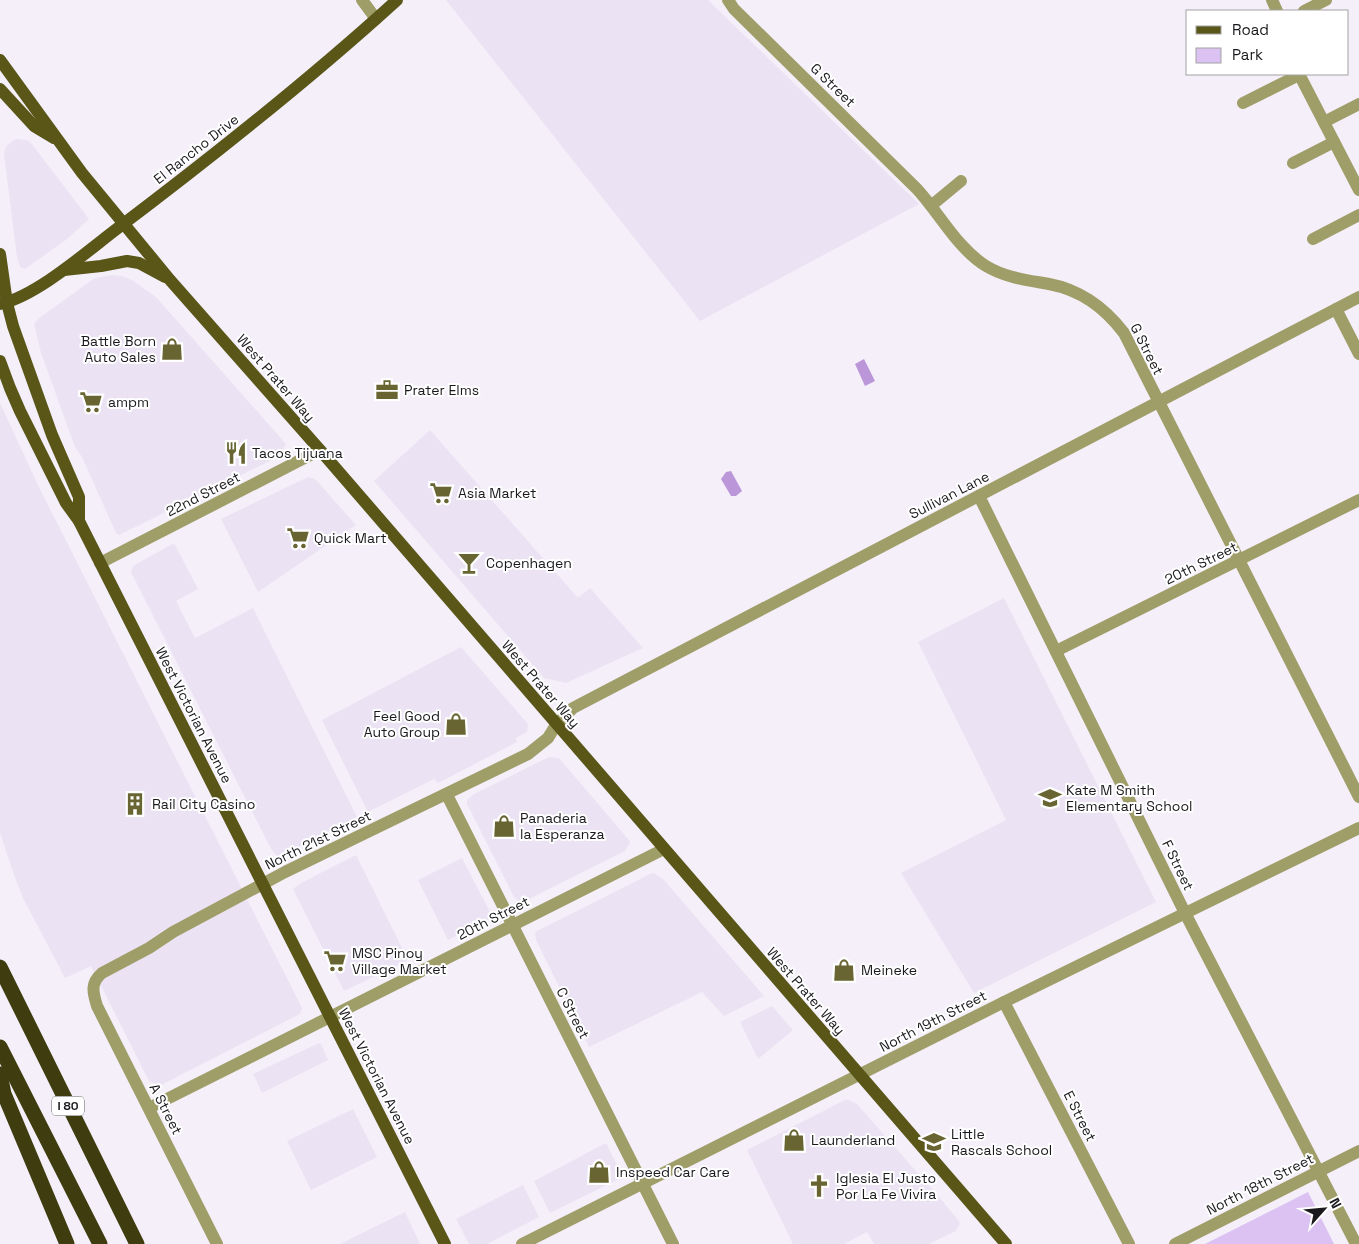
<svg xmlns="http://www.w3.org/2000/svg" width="1359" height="1244" viewBox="0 0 1359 1244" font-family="'Space Grotesk',sans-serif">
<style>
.built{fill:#ebe3f3}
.green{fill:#dcc1f3}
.water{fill:#bb97d9}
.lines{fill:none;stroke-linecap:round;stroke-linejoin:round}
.minor{stroke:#9f9e68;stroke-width:12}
.major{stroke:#595618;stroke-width:12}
.highway{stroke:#3f3d0f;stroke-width:15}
.labels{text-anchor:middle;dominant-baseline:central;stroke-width:4;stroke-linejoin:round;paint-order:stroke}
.shield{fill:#fff;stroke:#5f5d60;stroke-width:1}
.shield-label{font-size:12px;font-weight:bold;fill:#1a181c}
.street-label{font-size:14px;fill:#1a181c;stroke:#fff}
.poi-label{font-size:14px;fill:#1a181c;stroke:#fff;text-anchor:start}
</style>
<rect width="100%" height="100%" fill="#f4eff9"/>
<g class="built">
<path d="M 446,0 L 708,0 L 919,204 L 700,321 Z"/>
<path d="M 16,139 L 27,140 L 31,143 L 89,219 L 67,239 L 25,269 L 20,267 L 17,257 L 4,154 L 6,147 L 11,142 Z"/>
<path d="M 112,275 L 122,276 L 132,280 L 156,297 L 286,444 L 278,457 L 119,535 L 116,533 L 82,457 L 75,447 L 41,353 L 34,324 L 39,318 L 95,278 Z"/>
<path d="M 0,403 L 38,485 L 302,1008 L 300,1014 L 159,1086 L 149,1081 L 91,966 L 65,978 L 23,898 L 14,875 L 0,833 Z"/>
<path d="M 430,430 L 578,598 L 590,588 L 643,648 L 566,683 L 544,678 L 374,481 Z"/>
<path d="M 308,477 L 313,478 L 317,481 L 356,525 L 258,592 L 221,519 Z"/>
<path d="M 174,543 L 198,589 L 176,601 L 195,638 L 253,608 L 357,817 L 286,854 L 277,856 L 271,849 L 131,572 L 133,566 Z"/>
<path d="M 1004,598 L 1156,902 L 974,993 L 901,873 L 1006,820 L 918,642 Z"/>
<path d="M 461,647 L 528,724 L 527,732 L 516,738 L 517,742 L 438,783 L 434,779 L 368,812 L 322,720 Z"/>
<path d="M 549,757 L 559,758 L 629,840 L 630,843 L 625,851 L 523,902 L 520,902 L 514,897 L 467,804 L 467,800 L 474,794 Z"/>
<path d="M 356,855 L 408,960 L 344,991 L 293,889 L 301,883 Z"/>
<path d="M 462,858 L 490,912 L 490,916 L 488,920 L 448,940 L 418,880 Z"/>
<path d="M 654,873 L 663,879 L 764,996 L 724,1016 L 702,992 L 589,1047 L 536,940 L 535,932 L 650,874 Z"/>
<path d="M 772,1006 L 793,1030 L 758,1059 L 740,1022 Z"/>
<path d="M 319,1043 L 321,1044 L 328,1060 L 262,1093 L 253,1074 Z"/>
<path d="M 845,1100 L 849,1100 L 857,1104 L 939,1197 L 959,1221 L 960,1224 L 956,1231 L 929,1244 L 874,1244 L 867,1232 L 844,1244 L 793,1244 L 747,1150 Z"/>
<path d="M 353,1109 L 377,1157 L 311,1190 L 287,1141 Z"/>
<path d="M 606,1143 L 620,1171 L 619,1179 L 550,1213 L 534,1181 Z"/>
<path d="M 523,1185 L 539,1217 L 487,1244 L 469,1244 L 456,1219 Z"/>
<path d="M 405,1212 L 420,1244 L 340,1244 Z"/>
</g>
<path class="green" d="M 1308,1192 L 1334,1244 L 1205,1244 Z"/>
<g class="water">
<path d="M 864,359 L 875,381 L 865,386 L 855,364 Z"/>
<path d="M 731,471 L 742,491 L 736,496 L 731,496 L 721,479 L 726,472 Z"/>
</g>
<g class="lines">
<g class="minor">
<path d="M 362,0 L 376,19"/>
<path d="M 728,0 L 734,9 L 917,189 C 940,214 957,248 986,266 C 1006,278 1027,280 1049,284 C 1081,290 1104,307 1124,333 L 1359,797"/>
<path d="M 1272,0 L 1277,11"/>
<path d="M 1304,11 L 1326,0"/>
<path d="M 1299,74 L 1359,190"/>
<path d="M 1243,103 L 1299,75"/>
<path d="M 1324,122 L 1359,104"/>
<path d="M 1293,163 L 1334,142"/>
<path d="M 932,205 L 961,181"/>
<path d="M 1313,239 L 1359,215"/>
<path d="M 1336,309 L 1359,354"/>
<path d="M 979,496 L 1185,913 L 1356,1244"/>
<path d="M 100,563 L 320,450"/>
<path d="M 1056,651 L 1359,500"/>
<path d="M 447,795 L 673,1244"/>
<path d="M 1004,1002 L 1129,1244"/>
<path d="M 149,1108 L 664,849"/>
<path d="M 217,1244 L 97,1006 C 93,993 90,983 102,973 L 149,948 L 173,932 L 285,872 L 528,754 L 548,738 L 556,725 L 573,708 L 1359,297"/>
<path d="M 522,1244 L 1004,1002 L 1359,828"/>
<path d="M 1175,1244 L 1359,1151"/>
</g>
<g class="major">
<path d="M 0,60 L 82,173 L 170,280 L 320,450 L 1006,1244"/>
<path d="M 0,89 L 34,126 L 54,138"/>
<path d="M 0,254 L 7,303 L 13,326 L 52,435 L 79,497 L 79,521"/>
<path d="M 64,270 L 101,266 L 127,261 L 139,263 L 165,277"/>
<path d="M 0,304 C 36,296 84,254 114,231 C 212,157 307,82 397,0"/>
<path d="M 0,361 L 10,388 L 20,411 L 66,503 L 79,521 L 445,1244"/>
</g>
<g class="highway">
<path d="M 0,967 L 137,1244"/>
<path d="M 0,1047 L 100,1244"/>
<path d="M 0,1074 L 4,1094 L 67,1244"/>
</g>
</g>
<defs>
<symbol id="shop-bare" viewBox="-9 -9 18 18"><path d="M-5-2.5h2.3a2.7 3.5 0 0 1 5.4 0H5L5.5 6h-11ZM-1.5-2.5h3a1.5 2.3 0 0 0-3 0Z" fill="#686532" stroke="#fff" stroke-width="2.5" paint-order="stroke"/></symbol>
<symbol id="office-bare" viewBox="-9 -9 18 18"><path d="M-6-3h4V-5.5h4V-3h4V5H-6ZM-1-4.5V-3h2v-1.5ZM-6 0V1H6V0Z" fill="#686532" stroke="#fff" stroke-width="2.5" paint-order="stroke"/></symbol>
<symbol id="supermarket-bare" viewBox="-9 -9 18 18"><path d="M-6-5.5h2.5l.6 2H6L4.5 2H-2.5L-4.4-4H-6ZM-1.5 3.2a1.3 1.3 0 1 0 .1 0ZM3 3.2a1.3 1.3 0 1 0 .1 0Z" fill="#686532" stroke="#fff" stroke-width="2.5" paint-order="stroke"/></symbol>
<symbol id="restaurant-bare" viewBox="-9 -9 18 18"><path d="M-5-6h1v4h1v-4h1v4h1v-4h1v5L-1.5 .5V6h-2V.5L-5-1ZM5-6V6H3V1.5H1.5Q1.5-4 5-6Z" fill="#686532" stroke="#fff" stroke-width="2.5" paint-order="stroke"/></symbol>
<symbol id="bar-bare" viewBox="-9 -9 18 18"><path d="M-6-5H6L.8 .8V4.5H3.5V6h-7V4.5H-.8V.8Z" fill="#686532" stroke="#fff" stroke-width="2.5" paint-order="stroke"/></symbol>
<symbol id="school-bare" viewBox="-9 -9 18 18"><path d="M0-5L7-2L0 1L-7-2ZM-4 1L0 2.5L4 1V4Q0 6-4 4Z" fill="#686532" stroke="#fff" stroke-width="2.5" paint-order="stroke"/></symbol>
<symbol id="building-bare" viewBox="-9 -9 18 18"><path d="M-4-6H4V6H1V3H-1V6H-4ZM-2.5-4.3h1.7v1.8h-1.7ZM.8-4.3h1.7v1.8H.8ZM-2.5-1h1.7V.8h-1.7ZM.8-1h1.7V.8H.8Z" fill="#686532" stroke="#fff" stroke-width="2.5" paint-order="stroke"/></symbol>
<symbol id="church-bare" viewBox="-9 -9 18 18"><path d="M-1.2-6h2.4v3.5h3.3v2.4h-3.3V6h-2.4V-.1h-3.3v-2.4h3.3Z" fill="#686532" stroke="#fff" stroke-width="2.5" paint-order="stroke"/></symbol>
</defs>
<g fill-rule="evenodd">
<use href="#shop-bare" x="156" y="333" width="32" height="32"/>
<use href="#office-bare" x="371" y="374" width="32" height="32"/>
<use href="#supermarket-bare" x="75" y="386" width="32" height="32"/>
<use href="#restaurant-bare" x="220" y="437" width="32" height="32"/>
<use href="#supermarket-bare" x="425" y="477" width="32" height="32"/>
<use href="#supermarket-bare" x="282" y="522" width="32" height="32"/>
<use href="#bar-bare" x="453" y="547" width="32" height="32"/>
<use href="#shop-bare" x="440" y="708" width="32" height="32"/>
<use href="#school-bare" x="1034" y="782" width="32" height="32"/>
<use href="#building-bare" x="119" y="788" width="32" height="32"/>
<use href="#shop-bare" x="488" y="810" width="32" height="32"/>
<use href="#supermarket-bare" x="319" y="945" width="32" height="32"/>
<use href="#shop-bare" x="828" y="954" width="32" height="32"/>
<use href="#shop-bare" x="778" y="1124" width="32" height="32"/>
<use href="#school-bare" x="918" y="1126" width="32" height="32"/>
<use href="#shop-bare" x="583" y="1156" width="32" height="32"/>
<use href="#church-bare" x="803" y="1170" width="32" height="32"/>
</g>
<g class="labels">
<rect class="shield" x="52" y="1096.5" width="32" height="19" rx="4"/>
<g class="shield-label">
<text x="68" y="1106">I 80</text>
</g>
<g class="street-label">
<text transform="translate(833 85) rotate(44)">G Street</text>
<text transform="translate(196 149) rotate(-38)">El Rancho Drive</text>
<text transform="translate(1147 349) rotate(63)">G Street</text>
<text transform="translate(276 378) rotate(49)">West Prater Way</text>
<text transform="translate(203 494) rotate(-27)">22nd Street</text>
<text transform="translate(949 495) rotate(-27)">Sullivan Lane</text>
<text transform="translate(1201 563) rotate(-26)">20th Street</text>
<text transform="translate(541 684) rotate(49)">West Prater Way</text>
<text transform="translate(194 715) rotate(63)">West Victorian Avenue</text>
<text transform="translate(318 840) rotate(-26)">North 21st Street</text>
<text transform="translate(1178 865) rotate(64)">F Street</text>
<text transform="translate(493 918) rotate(-27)">20th Street</text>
<text transform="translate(806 991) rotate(49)">West Prater Way</text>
<text transform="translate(573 1013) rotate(63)">C Street</text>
<text transform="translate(933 1021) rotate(-27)">North 19th Street</text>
<text transform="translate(377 1076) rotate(63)">West Victorian Avenue</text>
<text transform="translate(166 1109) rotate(63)">A Street</text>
<text transform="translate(1080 1116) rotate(63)">E Street</text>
<text transform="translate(1260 1184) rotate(-27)">North 18th Street</text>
</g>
<g class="poi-label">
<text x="156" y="341" text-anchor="end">Battle Born<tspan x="156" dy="16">Auto Sales</tspan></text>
<text x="404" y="390">Prater Elms</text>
<text x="108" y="402">ampm</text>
<text x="252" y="453">Tacos Tijuana</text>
<text x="458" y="493">Asia Market</text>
<text x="314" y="538">Quick Mart</text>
<text x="486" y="563">Copenhagen</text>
<text x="440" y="716" text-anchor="end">Feel Good<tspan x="440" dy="16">Auto Group</tspan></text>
<text x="1066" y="790">Kate M Smith<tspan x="1066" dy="16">Elementary School</tspan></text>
<text x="152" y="804">Rail City Casino</text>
<text x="520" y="818">Panaderia<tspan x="520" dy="16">la Esperanza</tspan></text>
<text x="352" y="953">MSC Pinoy<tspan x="352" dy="16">Village Market</tspan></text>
<text x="861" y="970">Meineke</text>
<text x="951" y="1134">Little<tspan x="951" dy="16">Rascals School</tspan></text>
<text x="811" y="1140">Launderland</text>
<text x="616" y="1172">Inspeed Car Care</text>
<text x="836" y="1178">Iglesia El Justo<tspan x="836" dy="16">Por La Fe Vivira</tspan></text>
</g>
</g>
<rect x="1186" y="10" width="162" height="65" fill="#ffffff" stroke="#a3a3a4"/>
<rect x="1196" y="26" width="25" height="8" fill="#595618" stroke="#a3a3a4"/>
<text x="1232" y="35" font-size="15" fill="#1a181c">Road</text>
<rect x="1196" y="48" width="25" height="15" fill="#dcc1f3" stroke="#a3a3a4"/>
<text x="1232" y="60" font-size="15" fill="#1a181c">Park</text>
<g transform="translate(1324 1209) rotate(63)" stroke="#ffffff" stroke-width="4" paint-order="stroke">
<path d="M0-4L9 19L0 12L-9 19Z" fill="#1a181c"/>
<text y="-8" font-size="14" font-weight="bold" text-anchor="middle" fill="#1a181c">N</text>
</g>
</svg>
